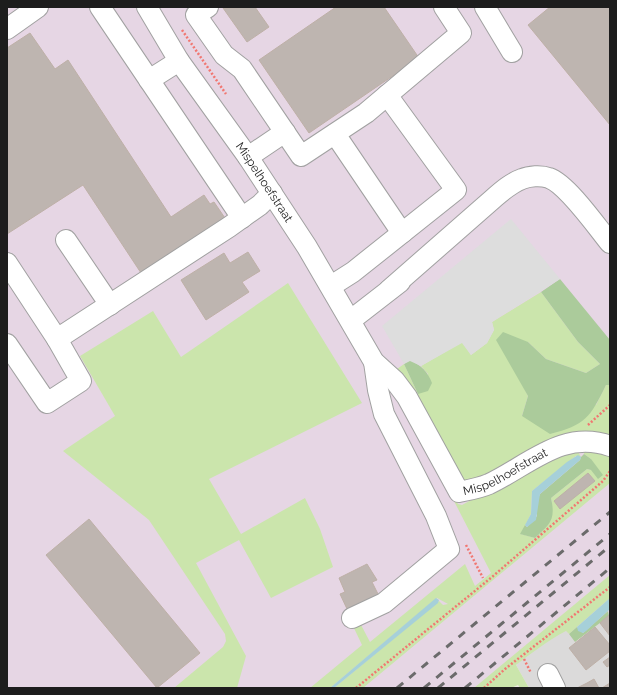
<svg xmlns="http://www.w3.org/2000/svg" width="617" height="695" viewBox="0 0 617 695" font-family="Raleway,sans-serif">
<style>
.residential{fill:#dbdada}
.industrial{fill:#e6d6e4}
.grass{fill:#cbe5ac}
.forest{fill:#abcb9b}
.parking{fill:#ddd}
.water{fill:#a6d0d9}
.building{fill:#beb5b0;stroke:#beb0a7}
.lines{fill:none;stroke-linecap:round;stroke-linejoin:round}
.minor-casing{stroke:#a1a1a1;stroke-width:22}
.path{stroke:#f17771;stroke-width:2.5;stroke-dasharray:2 2;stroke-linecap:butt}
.minor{stroke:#fff;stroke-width:20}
.rail{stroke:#6b6b6b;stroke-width:3;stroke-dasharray:8 8;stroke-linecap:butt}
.labels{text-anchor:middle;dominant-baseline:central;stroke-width:4;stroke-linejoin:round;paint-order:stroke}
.street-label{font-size:12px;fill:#1d1d1d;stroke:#fff}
</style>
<rect width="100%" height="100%" fill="#eeeae4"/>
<path class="residential" d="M 610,614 L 610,688 L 529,688 L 516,665 L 536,648 L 566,630 L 576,642 Z"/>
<path class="industrial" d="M 7,7 L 610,7 L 610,614 L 575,642 L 566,631 L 536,648 L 510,669 L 495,688 L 7,688 Z"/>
<g class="grass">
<path d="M 288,283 L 362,403 L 209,479 L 241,534 L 305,498 L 320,529 L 333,567 L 271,598 L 239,540 L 196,563 L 246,656 L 237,688 L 174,688 L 223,647 L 226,641 L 225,634 L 149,520 L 63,451 L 115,416 L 80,356 L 153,311 L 181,357 Z"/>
<path d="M 541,292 L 578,342 L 600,364 L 586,373 L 546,359 L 528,342 L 521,381 L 528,396 L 522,416 L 596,405 L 606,385 L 610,385 L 610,435 L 602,434 L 481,476 L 460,487 L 397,369 L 404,364 L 418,394 L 428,374 L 421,366 L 462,342 L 471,355 L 487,343 L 494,330 L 492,322 Z"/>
<path d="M 402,400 L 416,422 L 458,504 L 462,505 L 557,453 L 575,446 L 581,457 L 576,456 L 532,491 L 531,514 L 521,534 L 535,538 C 547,527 555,516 551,498 L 587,469 L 591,470 L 591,459 L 584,454 L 583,446 L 605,452 L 610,456 L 610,483 L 363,688 L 334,688 L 439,601 L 443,605 L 448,604 L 437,598 L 330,688 L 310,688 L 362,645 L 353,626 L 360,623 L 370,642 L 465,564 L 475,586 L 491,573 Z"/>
<path d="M 610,575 L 610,598 L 569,634 L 566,631 C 547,641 533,652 516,665 L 529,688 L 520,688 L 518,685 L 511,688 L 474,688 Z"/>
</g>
<g class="forest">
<path d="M 560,279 L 610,340 L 610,385 L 606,385 C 590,418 585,425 550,434 L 522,416 L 528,396 L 496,340 L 503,332 L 528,342 L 546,359 L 586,373 L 600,364 L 578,342 L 541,292 Z"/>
<path d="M 410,360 C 422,366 427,371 432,383 L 428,391 L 418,394 L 404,364 Z"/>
<path d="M 584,454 L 591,459 L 603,475 L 598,479 L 591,470 L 587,469 L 551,498 C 556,520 550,524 535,538 L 520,534 L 525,525 L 527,527 L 537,516 L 537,501 L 540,494 L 580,460 L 581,457 Z"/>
<path d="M 608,611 L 609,616 L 575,642 L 569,634 L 577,627 L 583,633 Z"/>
</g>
<path class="parking" d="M 511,219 L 560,279 L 492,322 L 494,330 L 487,343 L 471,355 L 462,343 L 421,366 L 410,361 L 404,364 L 382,326 Z"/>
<g class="water">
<path d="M 578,455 L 581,457 L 580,460 L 540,494 L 536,520 L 527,527 L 525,525 L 531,514 L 532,491 L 567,462 Z"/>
<path d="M 436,598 L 439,600 L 438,603 L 334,688 L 330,688 Z"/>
<path d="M 610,598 L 610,609 L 586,631 L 583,633 L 578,631 L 577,627 Z"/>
</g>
<g class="building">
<path d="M 255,7 L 269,27 L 247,42 L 223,8 Z"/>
<path d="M 336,7 L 384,7 L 419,58 L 309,133 L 259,60 Z"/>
<path d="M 550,7 L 610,7 L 610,125 L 528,25 Z"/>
<path d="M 30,33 L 55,69 L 68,60 L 171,217 L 204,195 L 210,204 L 214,202 L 227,221 L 143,276 L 83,185 L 7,234 L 7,48 Z"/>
<path d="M 248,252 L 260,271 L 242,282 L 249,292 L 206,320 L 181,280 L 224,253 L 230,263 Z"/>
<path d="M 588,473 L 595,481 L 560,509 L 554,501 Z"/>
<path d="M 89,519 L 200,653 L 157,688 L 46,555 Z"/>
<path d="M 367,564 L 377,580 L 372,582 L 379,596 L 348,611 L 340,594 L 345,592 L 339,578 Z"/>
<path d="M 610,614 L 610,636 L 600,623 Z"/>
<path d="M 595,627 L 610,645 L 610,651 L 586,670 L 569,648 Z"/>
<path d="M 610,657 L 610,665 L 607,667 L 603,662 Z"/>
<path d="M 594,679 L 599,688 L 577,688 L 587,683 Z"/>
<path d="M 610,683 L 610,688 L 602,688 Z"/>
</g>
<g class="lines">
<defs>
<g id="minor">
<path d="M 100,7 L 242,218"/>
<path id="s1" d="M 147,7 L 179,61 L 248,157 L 307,247 L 374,362 L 395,381 L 407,397 L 459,492 C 469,490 480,488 489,484 C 529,465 563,429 610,446"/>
<path d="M 208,7 L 196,15 L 224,55 L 242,69 L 301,156 L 366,113 L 461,33 L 444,7"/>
<path d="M 485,7 L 512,52"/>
<path d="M 7,29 L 38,7"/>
<path d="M 149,80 L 179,61"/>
<path d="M 335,134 L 402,233"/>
<path d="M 248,157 L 285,132"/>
<path d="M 66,240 L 110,305"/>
<path d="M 7,263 L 57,339 L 229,227 L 260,205 L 272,193"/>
<path d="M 331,286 L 353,272 L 456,190 L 387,95"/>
<path d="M 389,290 L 494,198 C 502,191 511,183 522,179 C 529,176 541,175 549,178 C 567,184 597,227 610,243"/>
<path d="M 351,320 L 400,282"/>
<path d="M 7,344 L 47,403 L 81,381 L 57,339"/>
<path d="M 352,618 L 384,603 L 449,549 L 436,516 L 384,414 L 378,390 L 374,362"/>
<path d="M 548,674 L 555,688"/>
</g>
</defs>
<use href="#minor" class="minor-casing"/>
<g class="path">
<path d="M 182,30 L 226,94"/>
<path d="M 588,425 L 610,405"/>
<path d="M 466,545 L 483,578"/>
<path d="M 524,659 L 531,673"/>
<path d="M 356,688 L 492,577 L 603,481 L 610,471"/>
<path d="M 484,688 L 505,669 L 610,587"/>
</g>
<use href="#minor" class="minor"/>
<g class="rail">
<path d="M 397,688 L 610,512"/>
<path d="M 424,688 L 610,534"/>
<path d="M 438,688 L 610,546"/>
<path d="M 465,688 L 610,568"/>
</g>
</g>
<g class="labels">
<g class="street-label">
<text stroke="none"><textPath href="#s1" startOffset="211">Mispelhoefstraat</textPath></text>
<text stroke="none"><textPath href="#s1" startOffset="629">Mispelhoefstraat</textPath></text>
</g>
</g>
<rect width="617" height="695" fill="none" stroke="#1d1d1d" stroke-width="16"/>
</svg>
